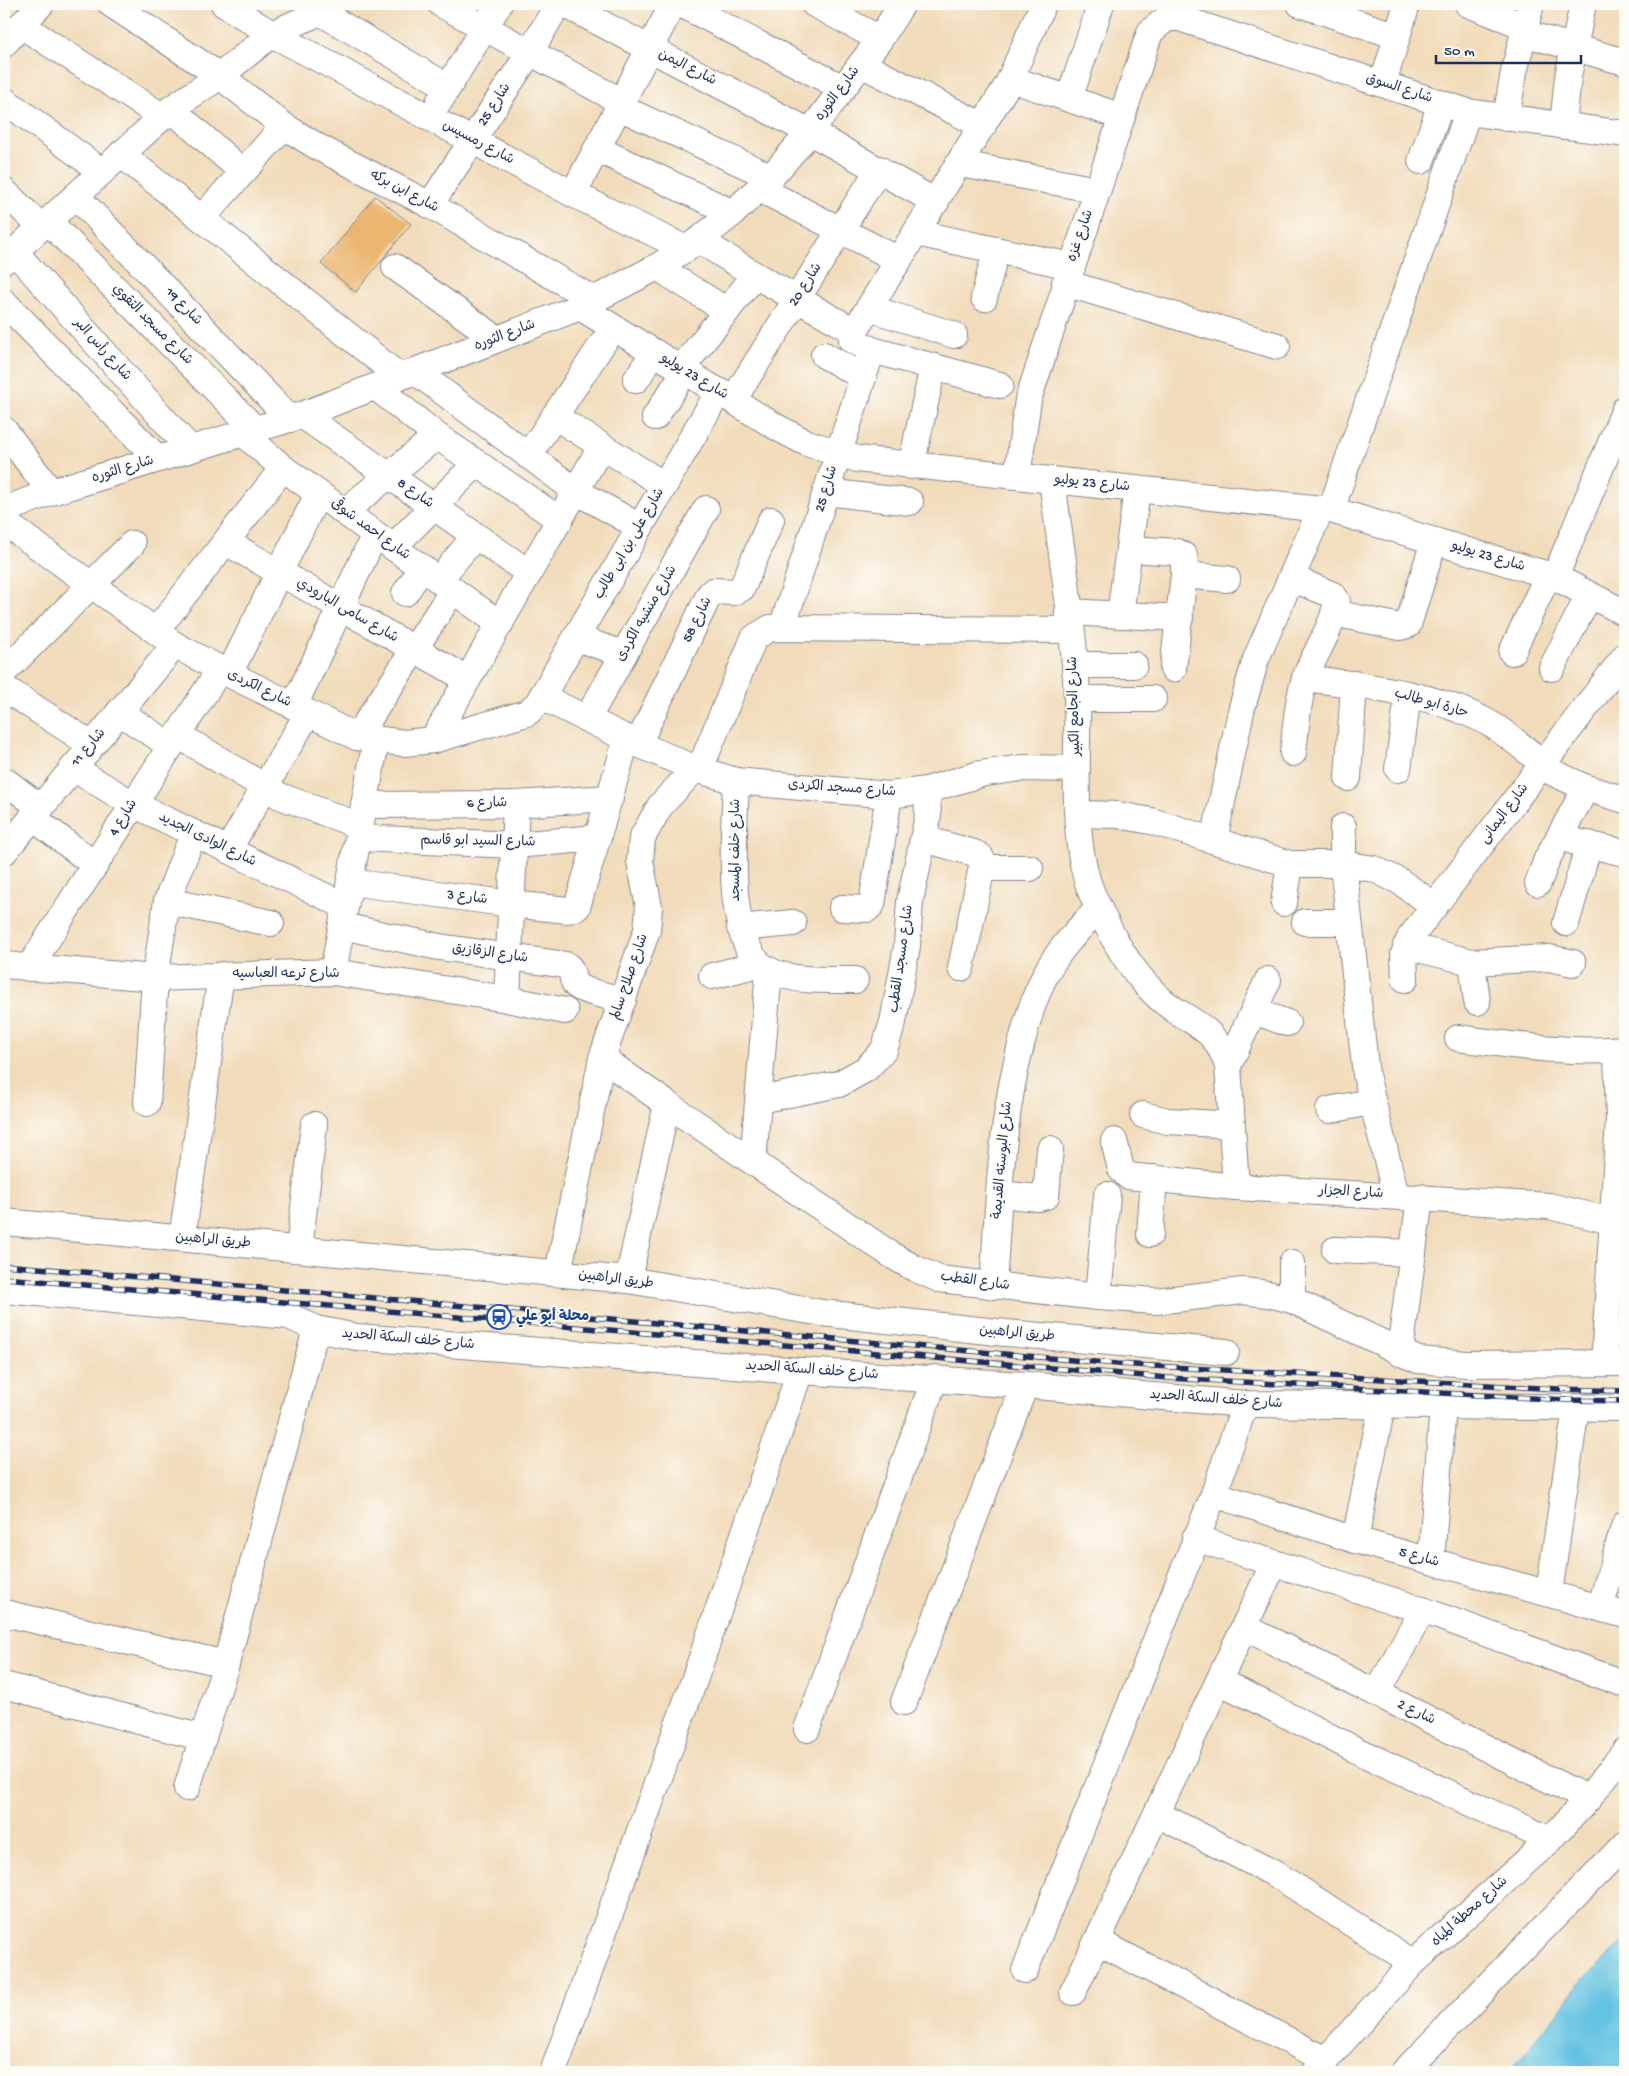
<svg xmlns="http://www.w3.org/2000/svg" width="1629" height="2076" viewBox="0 0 1629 2076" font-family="'Gochi Hand','Playpen Sans Arabic',sans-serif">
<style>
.water{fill:#64c3e2;stroke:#4079a0}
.building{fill:#ecb570}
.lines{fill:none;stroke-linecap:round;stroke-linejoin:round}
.minor-casing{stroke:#86858c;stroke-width:28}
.minor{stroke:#fff;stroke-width:26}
.rail-casing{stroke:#1b2f5e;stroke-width:5.5}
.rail{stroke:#fdfcf7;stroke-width:4;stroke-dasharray:11;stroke-linecap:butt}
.labels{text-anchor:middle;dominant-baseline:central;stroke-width:4;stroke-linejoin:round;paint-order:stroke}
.street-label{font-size:14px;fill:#1b2f5e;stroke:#fdfcf7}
.transit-label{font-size:14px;font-weight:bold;fill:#164399;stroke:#fdfcf7;text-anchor:start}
</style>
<rect width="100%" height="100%" fill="#fdfcf7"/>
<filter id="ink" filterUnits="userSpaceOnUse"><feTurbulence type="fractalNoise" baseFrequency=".02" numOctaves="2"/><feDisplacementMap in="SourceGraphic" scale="10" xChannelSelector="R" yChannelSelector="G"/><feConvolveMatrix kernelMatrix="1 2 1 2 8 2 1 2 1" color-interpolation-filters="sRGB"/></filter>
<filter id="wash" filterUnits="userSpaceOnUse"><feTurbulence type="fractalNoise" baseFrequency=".0096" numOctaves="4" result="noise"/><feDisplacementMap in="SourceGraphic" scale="20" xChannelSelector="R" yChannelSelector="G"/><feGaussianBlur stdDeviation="1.12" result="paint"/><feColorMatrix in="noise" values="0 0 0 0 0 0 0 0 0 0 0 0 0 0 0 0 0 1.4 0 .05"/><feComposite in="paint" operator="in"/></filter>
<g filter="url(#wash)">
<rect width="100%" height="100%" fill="#f1dbba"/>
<path class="water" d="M 1625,1941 L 1625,2072 L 1509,2072 L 1591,1971 Z"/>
<g id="blocks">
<path class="building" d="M 375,196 L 411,224 L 356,292 L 321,264 Z"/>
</g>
</g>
<g filter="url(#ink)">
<use href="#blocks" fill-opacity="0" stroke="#86858c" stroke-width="1"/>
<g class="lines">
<defs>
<g id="minor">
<path d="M 111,4 L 220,76 L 284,126 L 318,147 L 430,205 L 594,300"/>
<path d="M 224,4 L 272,34 L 573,194 L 686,249"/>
<path d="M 441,4 L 622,102"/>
<path d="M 564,4 L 810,132 L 936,202"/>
<path d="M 681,4 L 843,88"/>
<path d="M 814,4 L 880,39"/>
<path d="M 1300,4 L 1397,36"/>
<path d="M 1468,4 L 1524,26"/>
<path d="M 320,12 L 448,87"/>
<path d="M 21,25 L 163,117"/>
<path d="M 1523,33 L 1625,62"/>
<path d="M 4,44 L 41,4"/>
<path d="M 861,64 L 983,126"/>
<path d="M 1011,79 L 1122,117"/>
<path d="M 1383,83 L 1407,4"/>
<path d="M 1069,99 L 1101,4"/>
<path d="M 4,100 L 101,171"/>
<path d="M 439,102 L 499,4"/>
<path d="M 619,107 L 771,177"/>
<path d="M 171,109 L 243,172"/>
<path d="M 1506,118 L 1514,72 L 1531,4"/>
<path d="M 1563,126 L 1568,77 L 1583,4"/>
<path d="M 597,149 L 733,213"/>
<path d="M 121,154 L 400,377"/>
<path d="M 1421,161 L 1438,112"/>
<path d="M 961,164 L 1097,190"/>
<path d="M 760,189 L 899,260"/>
<path d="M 4,191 L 41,227"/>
<path d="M 573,194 L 673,4"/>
<path d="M 76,196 L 290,419"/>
<path d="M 430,205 L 530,52 L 558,4"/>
<path d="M 202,218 L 284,126"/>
<path d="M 48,221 L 255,429"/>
<path d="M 916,233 L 1071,266"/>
<path d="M 699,240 L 755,275 L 854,331"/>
<path d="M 15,252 L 190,449"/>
<path d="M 4,261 L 171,109 L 220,76 L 272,34 L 320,12 L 331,4"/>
<path d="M 395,267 L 497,339"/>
<path d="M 657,267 L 727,311"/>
<path d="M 1065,283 L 1277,346"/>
<path d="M 984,298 L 996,250"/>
<path d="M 4,302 L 158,459"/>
<path d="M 580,307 L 778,428 L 807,443 L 857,459 L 1331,510 L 1555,577 L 1625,613"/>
<path d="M 869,308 L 954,335"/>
<path d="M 824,355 L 863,377"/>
<path d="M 681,369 L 755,275"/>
<path d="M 415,371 L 576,491 L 640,527"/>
<path d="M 636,380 L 654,352"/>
<path d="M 1000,385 L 872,350 L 852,340 L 852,335 L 1008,84 L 1043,4"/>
<path d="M 376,387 L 437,436 L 560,520"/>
<path d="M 733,400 L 879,169"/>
<path d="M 302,415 L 529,573"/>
<path d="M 554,416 L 664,485"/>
<path d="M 655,417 L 685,371"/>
<path d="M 4,430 L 51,492"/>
<path d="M 243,433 L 283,468 L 500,624"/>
<path d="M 528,456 L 613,328"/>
<path d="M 911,466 L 933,367"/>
<path d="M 1017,476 L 1028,400 L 1150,32 L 1167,18 L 1179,18 L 1468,112 L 1625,134"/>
<path d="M 1052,480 C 1061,552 1074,625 1077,698 C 1079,757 1069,841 1093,896 C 1109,931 1127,967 1155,994 C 1185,1024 1213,1020 1228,1066 L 1236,1187"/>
<path d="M 826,492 L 910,502"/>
<path d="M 4,510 L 51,492 L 302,415 L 580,307 L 657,267 L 699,240 L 733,213 L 771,177 L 810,132 L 880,39 L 902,4"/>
<path d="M 1331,510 L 1468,112"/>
<path d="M 344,512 L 437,436"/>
<path d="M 4,522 L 175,645 L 229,674 L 357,737 L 404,743 L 433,740 L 527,713 L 538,703 L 719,391"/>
<path d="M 226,542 L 467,679"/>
<path d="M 393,547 L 477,463"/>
<path d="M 1129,549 L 1177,552 L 1184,556 L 1184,575 L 1173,669"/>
<path d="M 1184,575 L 1227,579"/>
<path d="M 1555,577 L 1625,409"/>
<path d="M 1291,578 L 1333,595 L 1337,601 C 1336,621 1313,656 1306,676 C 1297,701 1296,728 1293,753"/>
<path d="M 439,580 L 475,536"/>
<path d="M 405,593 L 422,568"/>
<path d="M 1068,612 L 1180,618"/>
<path d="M 1334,613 L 1400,627 L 1408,625 L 1434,541"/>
<path d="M 1120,615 L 1137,489"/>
<path d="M 782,628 L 872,350"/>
<path d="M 156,631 L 283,468"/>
<path d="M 576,638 L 624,654"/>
<path d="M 1512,652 L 1548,575"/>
<path d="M 1075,665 L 1134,665"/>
<path d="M 1552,668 L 1589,595"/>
<path d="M 4,672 L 132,544"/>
<path d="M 229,674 L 318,494"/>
<path d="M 1305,678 C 1365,686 1433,693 1487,722 C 1507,733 1525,750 1543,763"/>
<path d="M 4,688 L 92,745"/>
<path d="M 542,697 L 638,744 L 696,769 L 736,781 L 889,795 L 927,790 L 980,774 L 1022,768 L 1077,769"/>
<path d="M 1077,699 L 1153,699"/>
<path d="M 294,706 L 375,534"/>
<path d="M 119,712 L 171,746"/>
<path d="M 587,719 L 706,509"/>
<path d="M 178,735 L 280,796 L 360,826"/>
<path d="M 357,737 L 453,590"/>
<path d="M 433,740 L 601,447"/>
<path d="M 638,744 L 709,595 L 713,591 L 734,592 L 742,588 L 771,520"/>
<path d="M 1541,767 L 1586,788 L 1625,800"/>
<path d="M 73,768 L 133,804 L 345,906"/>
<path d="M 1398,769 L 1408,695"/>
<path d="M 1348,778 L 1354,684"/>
<path d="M 4,780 L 41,808"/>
<path d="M 736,781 C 735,827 722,946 768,970 C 793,982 828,980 855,980"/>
<path d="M 364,805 L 516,804 L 610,798"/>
<path d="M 1079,814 L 1118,815 L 1151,821 L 1290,864 L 1343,864 L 1374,869 L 1399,881 L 1435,906"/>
<path d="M 32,817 L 95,865"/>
<path d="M 1343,827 L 1343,864 L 1366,1075 L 1396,1196"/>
<path d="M 358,838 L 514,845 L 598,838"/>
<path d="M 924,839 L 974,853 L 980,856 L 983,862 L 961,968"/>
<path d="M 1214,840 L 1241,711 L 1256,659 L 1321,509"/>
<path d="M 1573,841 L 1625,853"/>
<path d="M 228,850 L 308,713"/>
<path d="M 4,852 L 175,645"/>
<path d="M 983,868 L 1030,868"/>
<path d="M 350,882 L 511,904 L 568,910 L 577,907 L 627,738"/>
<path d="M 1538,883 L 1547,859 L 1586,788"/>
<path d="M 167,901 L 271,923"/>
<path d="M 1284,903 L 1290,864"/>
<path d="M 842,908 L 867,909 L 872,904 L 889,795"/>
<path d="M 1305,922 L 1349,922"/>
<path d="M 1566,923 L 1589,844"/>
<path d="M 342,926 L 439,947 L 566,965 C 575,970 570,979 576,985 C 583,992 613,997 623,1000"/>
<path d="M 740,928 L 793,923"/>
<path d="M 1406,946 L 1472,962 L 1549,958 L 1573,963"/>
<path d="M 1472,962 L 1477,1002"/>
<path d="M 4,965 L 155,978 L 333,972 L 507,999 L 565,1011"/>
<path d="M 29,968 L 220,669"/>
<path d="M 333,972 L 376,741"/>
<path d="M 712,976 L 759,964"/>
<path d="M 1405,979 L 1404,954 L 1410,938 L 1625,656"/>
<path d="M 507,999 L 516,804"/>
<path d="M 1254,1011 L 1287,1023"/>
<path d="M 1458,1038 C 1513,1045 1569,1054 1625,1049"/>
<path d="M 602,1058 L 667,1104 L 893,1256 L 914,1268 L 939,1279 L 1098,1297 L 1156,1301 L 1243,1291 L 1268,1294 L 1292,1300 L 1418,1360 L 1467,1364 L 1625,1363"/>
<path d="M 1228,1066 L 1268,980"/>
<path d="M 759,1100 L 839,1084 L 866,1069 L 884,1050 L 893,1022 L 907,946 L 910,901 L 928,816 L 927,790"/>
<path d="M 147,1103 L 155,978 L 167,901 L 193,834"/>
<path d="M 1329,1110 L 1371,1102"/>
<path d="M 1143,1115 L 1168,1121 L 1232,1125"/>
<path d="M 1114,1141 L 1121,1169 L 1128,1176 L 1236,1187 L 1549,1206 L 1612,1221"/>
<path d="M 753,1162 L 769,970"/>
<path d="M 999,1194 L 1039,1198 L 1046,1196 L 1050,1149"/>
<path d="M 4,1222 L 628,1280 L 822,1313 L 1006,1333 L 1226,1352"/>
<path d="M 1150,1234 L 1154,1178"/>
<path d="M 182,1238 L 221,975"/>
<path d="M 299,1249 L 314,1125"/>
<path d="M 1335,1250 L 1413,1253"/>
<path d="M 1292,1263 L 1292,1300"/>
<path d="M 558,1273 L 602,1058 L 647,930 L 649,907 L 640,861 L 642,838 L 660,806 L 704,759 L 754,638 L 770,628 L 1070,630"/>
<path d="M 628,1280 L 667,1104"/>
<path d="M 993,1286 C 999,1201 1000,1123 1022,1041 C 1029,1013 1038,984 1054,960 C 1067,941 1082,925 1099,908"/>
<path d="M 4,1290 L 289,1316 L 316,1329 L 357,1337 L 800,1371 L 1025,1385 L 1245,1404 L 1625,1408"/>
<path d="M 1098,1297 L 1107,1195"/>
<path d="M 1400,1353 L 1420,1197"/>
<path d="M 1604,1363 L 1619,1120 L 1617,1050"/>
<path d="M 1214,1494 L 1355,1540 L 1625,1615"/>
<path d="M 1195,1538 L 1422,1610 L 1625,1684"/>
<path d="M 1355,1540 L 1382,1406"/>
<path d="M 1431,1561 L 1443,1406"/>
<path d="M 1549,1593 L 1576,1408"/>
<path d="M 1600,1608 L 1625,1524"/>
<path d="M 4,1613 L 226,1664"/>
<path d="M 1244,1627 L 1588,1799"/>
<path d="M 1219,1681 L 1362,1753 L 1550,1840"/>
<path d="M 4,1685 L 203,1738"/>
<path d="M 1377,1694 L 1422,1610"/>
<path d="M 904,1702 L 1025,1385"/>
<path d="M 807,1729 L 935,1378"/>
<path d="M 187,1788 L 226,1664 L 316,1329"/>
<path d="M 1157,1814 L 1277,1875 L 1413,1963"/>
<path d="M 1097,1941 L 1326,2060"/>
<path d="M 1025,1970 L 1214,1494 L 1245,1404"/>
<path d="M 1073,1992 L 1274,1563"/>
<path d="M 553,2072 L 695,1678 L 800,1371"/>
<path d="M 1315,2072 L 1413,1963 L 1550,1840 L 1588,1799 L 1625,1751"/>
<path d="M 1404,2072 L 1625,1844"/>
</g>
</defs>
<use href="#minor" class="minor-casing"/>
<use href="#minor" class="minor"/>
<defs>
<g id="rail">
<path d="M 4,1265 L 1117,1364 L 1559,1389 L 1625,1391"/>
<path d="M 4,1278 L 1168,1378 L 1567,1400 L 1625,1401"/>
</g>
</defs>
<use href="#rail" class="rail-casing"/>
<use href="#rail" class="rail"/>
</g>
</g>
<defs>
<symbol id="station-ring" viewBox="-11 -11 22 22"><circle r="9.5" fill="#fdfcf7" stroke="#1a4fb4" stroke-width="1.5"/><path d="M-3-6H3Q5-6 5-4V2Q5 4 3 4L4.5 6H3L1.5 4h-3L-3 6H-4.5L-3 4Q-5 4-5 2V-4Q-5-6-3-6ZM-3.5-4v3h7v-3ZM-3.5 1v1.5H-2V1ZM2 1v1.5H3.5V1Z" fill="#1a4fb4"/></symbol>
</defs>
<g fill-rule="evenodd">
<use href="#station-ring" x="485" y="1303" width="28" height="28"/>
</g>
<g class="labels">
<g class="street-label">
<text transform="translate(687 68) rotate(27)">شارع اليمن</text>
<text transform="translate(1399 89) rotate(18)">شارع السوق</text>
<text transform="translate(838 94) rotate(-53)">شارع الثوره</text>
<text transform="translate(495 105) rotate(-57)">شارع 25</text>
<text transform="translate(478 143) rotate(28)">شارع رمسيس</text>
<text transform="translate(404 192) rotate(28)">شارع ابن بركه</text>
<text transform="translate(1081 236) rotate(-71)">شارع غزه</text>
<text transform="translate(806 285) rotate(-57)">شارع 20</text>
<text transform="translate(183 307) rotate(46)">شارع 19</text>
<text transform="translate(152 325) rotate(45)">شارع مسجد التقوي</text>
<text transform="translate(505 336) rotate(-21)">شارع الثوره</text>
<text transform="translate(102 350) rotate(48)">شارع رأس البر</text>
<text transform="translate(694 377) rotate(31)">شارع 23 يوليو</text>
<text transform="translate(123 470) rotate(-17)">شارع الثوره</text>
<text transform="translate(1092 484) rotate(6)">شارع 23 يوليو</text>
<text transform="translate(827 489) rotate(-73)">شارع 25</text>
<text transform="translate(415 494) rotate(35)">شارع 8</text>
<text transform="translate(370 530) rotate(36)">شارع احمد شوقى</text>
<text transform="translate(630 544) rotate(-60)">شارع على بن ابى طالب</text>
<text transform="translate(1488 557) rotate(17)">شارع 23 يوليو</text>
<text transform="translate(347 611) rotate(30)">شارع سامى البارودي</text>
<text transform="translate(647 614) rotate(-60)">شارع منشيه الكردى</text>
<text transform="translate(698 620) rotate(-63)">شارع 58</text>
<text transform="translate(259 689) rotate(26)">شارع الكردى</text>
<text transform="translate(1431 704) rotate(16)">حارة ابو طالب</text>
<text transform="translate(1075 706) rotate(-92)">شارع الجامع الكبير</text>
<text transform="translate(89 748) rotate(-50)">شارع 11</text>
<text transform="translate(842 789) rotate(4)">شارع مسجد الكردى</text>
<text transform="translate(487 804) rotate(-1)">شارع 6</text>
<text transform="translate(1505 814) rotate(-53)">شارع اليمانى</text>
<text transform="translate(124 818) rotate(-58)">شارع 4</text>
<text transform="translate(207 840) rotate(26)">شارع الوادى الجديد</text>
<text transform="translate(478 842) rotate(1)">شارع السيد ابو قاسم</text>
<text transform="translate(736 850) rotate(-90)">شارع خلف المسجد</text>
<text transform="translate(467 898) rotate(8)">شارع 3</text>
<text transform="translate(490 954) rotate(8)">شارع الزقازيق</text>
<text transform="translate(902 959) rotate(-82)">شارع مسجد القطب</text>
<text x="286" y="974">شارع ترعه العباسيه</text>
<text transform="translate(630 977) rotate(-71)">شارع صلاح سالم</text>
<text transform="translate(1003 1160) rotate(-85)">شارع البوسته القديمة</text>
<text transform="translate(1351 1193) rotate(3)">شارع الجزار</text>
<text transform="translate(213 1241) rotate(5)">طريق الراهبين</text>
<text transform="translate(616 1280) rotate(7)">طريق الراهبين</text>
<text transform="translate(975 1282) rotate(8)">شارع القطب</text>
<text transform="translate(1017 1334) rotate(5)">طريق الراهبين</text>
<text transform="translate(408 1340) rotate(5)">شارع خلف السكة الحديد</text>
<text transform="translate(812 1371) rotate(4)">شارع خلف السكة الحديد</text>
<text transform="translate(1216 1400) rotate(4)">شارع خلف السكة الحديد</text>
<text transform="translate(1419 1558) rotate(16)">شارع 5</text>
<text transform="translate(1416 1713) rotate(26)">شارع 2</text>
<text transform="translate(1470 1912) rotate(-42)">شارع محطة المياه</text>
</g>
<g class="transit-label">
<text x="516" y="1317">محلة أبو علي</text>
</g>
</g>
<rect width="1629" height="2076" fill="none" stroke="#fdfcf7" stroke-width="20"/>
<path d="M1436 55v8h145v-8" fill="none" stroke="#1b2f5e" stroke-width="2.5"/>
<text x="1444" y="55" font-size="15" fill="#1b2f5e" stroke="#fdfcf7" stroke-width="4" paint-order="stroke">50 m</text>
</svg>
